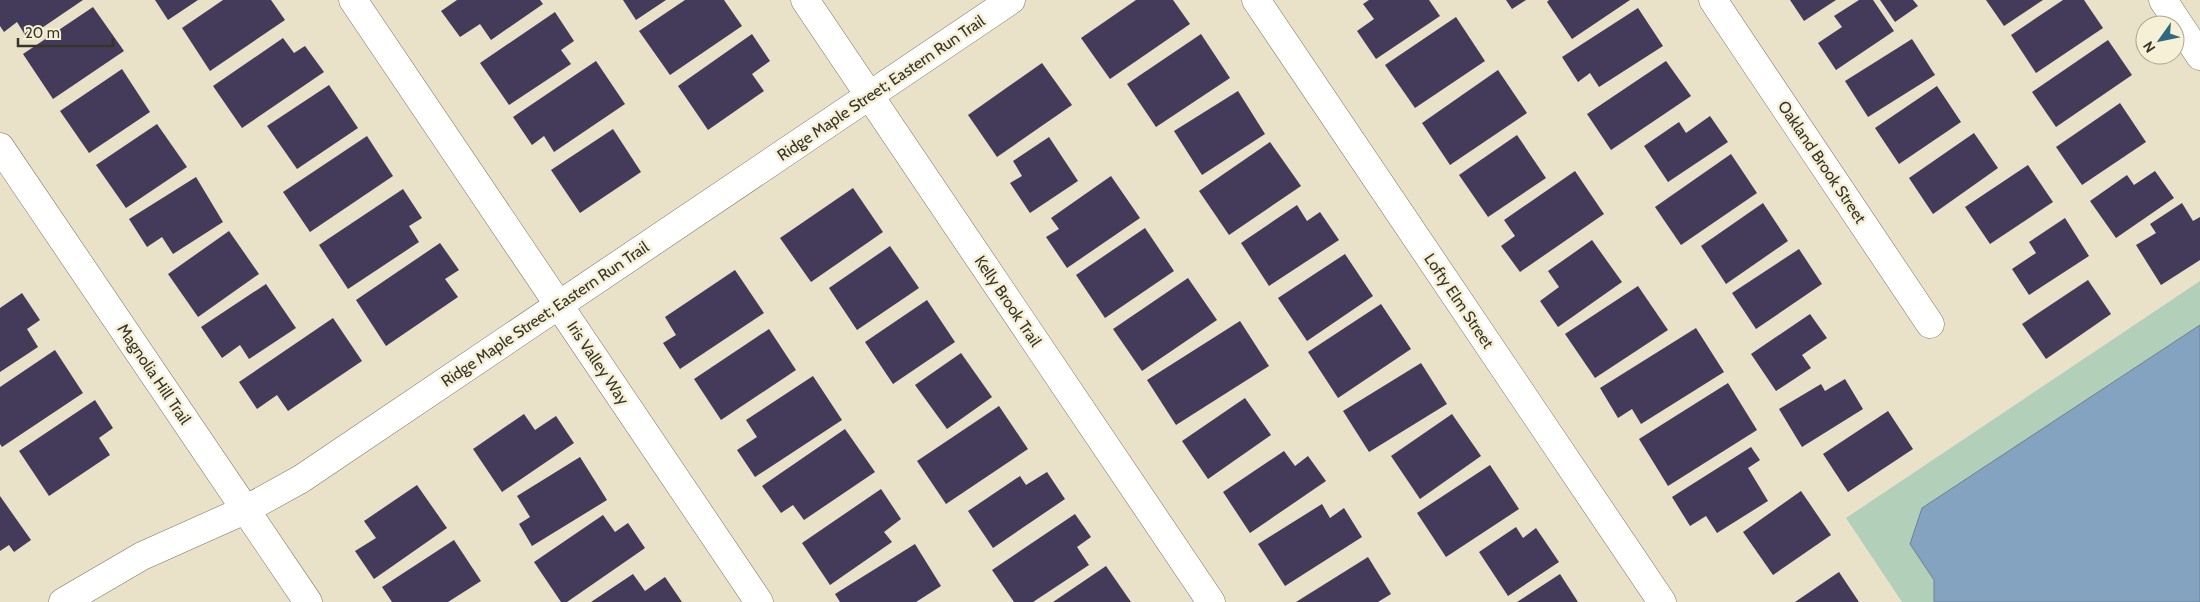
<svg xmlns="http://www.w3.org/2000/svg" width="2200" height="602" viewBox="0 0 2200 602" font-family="Cabin,sans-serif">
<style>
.green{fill:#b1cfb9}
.water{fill:#83a3c0;stroke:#6c8293}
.building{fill:#443a5a}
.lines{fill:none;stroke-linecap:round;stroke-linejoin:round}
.minor-casing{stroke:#7b755f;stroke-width:29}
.minor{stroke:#fff;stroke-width:28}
.labels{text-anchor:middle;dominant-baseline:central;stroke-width:5;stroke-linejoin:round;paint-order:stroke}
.street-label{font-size:16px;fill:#37342a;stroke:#f6f0d6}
</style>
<rect width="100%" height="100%" fill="#e9e2c9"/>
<path class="green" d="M 2200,281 L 2200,602 L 1902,602 L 1846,518 Z"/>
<path class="water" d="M 2200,325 L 2200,602 L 1934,602 L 1934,580 L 1910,544 L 1922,508 Z"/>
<g class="building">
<path d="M 0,0 L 83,0 L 27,38 L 17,22 L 4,32 L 0,26 Z"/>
<path d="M 155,0 L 198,0 L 168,20 Z"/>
<path d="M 223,0 L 271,0 L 285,20 L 210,71 L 182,28 Z"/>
<path d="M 457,0 L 540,0 L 543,4 L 491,40 L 480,24 L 460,37 L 441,11 Z"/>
<path d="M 623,0 L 666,0 L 636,20 Z"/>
<path d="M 685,0 L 724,0 L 742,26 L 670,75 L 639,31 Z"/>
<path d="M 1136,0 L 1173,0 L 1190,24 L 1110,79 L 1081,38 Z"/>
<path d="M 1369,0 L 1429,0 L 1440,16 L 1376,59 L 1357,31 L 1374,19 L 1363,4 Z"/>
<path d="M 1506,0 L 1526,0 L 1512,9 Z"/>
<path d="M 1549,0 L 1630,0 L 1572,39 L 1547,2 Z"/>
<path d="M 1790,0 L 1836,0 L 1804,21 Z"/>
<path d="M 1859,0 L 1873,0 L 1894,31 L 1836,70 L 1818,43 L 1842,27 L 1834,16 Z"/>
<path d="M 1880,0 L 1913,0 L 1918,6 L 1895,22 Z"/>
<path d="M 1986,0 L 2043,0 L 2004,26 Z"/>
<path d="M 2063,0 L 2084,0 L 2103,28 L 2036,73 L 2011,35 Z"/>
<path d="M 93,7 L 124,51 L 53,99 L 23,54 Z"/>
<path d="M 1638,8 L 1663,46 L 1599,87 L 1590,73 L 1578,82 L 1562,57 Z"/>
<path d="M 555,12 L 574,41 L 561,50 L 571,64 L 509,105 L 480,63 Z"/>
<path d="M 1456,17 L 1485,61 L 1415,108 L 1385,65 Z"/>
<path d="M 752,34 L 770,61 L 752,74 L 764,91 L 708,130 L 678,86 Z"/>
<path d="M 1201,34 L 1230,78 L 1156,127 L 1127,84 Z"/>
<path d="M 283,38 L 294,53 L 305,46 L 324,72 L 242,128 L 213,86 Z"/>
<path d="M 1912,39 L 1935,75 L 1868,117 L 1845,81 Z"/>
<path d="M 2108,40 L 2132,75 L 2056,127 L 2032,92 Z"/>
<path d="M 596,61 L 625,104 L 554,152 L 544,136 L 532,145 L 513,117 Z"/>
<path d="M 1666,61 L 1691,96 L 1611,150 L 1587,114 Z"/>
<path d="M 1042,63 L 1072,105 L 997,157 L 968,115 Z"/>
<path d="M 122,69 L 150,112 L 89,153 L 60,111 Z"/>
<path d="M 1498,70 L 1527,113 L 1450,165 L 1422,123 Z"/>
<path d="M 329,85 L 358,128 L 297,169 L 267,126 Z"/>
<path d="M 1937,86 L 1961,122 L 1899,164 L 1875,128 Z"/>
<path d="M 1238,91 L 1265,134 L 1202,175 L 1174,131 Z"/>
<path d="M 2120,103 L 2146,142 L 2082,185 L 2056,147 Z"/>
<path d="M 1710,116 L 1728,142 L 1668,182 L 1644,146 L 1679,122 L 1686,133 Z"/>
<path d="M 157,124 L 187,167 L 126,208 L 96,165 Z"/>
<path d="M 613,129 L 641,172 L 580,213 L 551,170 Z"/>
<path d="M 1974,133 L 1998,168 L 1933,214 L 1909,178 Z"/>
<path d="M 1517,135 L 1546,178 L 1488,217 L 1459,175 Z"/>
<path d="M 367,136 L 393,176 L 310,232 L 283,192 Z"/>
<path d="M 1049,137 L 1078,181 L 1030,213 L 1010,183 L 1022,176 L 1013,161 Z"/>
<path d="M 1270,142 L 1301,186 L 1229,235 L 1199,191 Z"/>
<path d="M 1731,154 L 1757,193 L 1681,245 L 1655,207 Z"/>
<path d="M 2028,165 L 2053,202 L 1990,244 L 1965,207 Z"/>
<path d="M 1575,171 L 1604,214 L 1520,272 L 1501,246 L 1515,236 L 1504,220 Z"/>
<path d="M 2155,171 L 2174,198 L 2116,238 L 2090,201 L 2127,175 L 2134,185 Z"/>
<path d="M 1111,176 L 1140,218 L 1067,268 L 1046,237 L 1059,229 L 1051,218 Z"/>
<path d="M 196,177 L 223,222 L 173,254 L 162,237 L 147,247 L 129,219 Z"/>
<path d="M 853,188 L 883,232 L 811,282 L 780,238 Z"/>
<path d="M 403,189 L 422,218 L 409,226 L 419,242 L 348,289 L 319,245 Z"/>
<path d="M 1763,203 L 1788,241 L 1726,284 L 1701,246 Z"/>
<path d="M 2182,203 L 2193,221 L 2200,217 L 2200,260 L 2161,285 L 2136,245 L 2156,233 L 2150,224 Z"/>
<path d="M 1297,205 L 1307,221 L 1320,212 L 1339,240 L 1269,286 L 1241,243 Z"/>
<path d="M 2065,218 L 2089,256 L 2029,295 L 2012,269 L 2036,253 L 2029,242 Z"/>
<path d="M 1145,228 L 1174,271 L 1105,318 L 1076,275 Z"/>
<path d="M 229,231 L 259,274 L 198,317 L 168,274 Z"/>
<path d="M 1592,240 L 1622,282 L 1558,327 L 1540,301 L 1559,287 L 1548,271 Z"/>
<path d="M 440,243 L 459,270 L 445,279 L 458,297 L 386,346 L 356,300 Z"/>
<path d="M 890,246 L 919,288 L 857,330 L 829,288 Z"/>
<path d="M 1799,249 L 1822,284 L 1756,329 L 1732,293 Z"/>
<path d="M 1345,254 L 1373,296 L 1307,341 L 1278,298 Z"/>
<path d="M 735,270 L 764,313 L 680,369 L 663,343 L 676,335 L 665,317 Z"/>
<path d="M 1188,278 L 1217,320 L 1142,371 L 1113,329 Z"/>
<path d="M 2088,280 L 2111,314 L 2046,359 L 2022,324 Z"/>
<path d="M 266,284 L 296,328 L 249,359 L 240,345 L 222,358 L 201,327 Z"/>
<path d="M 1638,286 L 1668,330 L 1595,378 L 1565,334 Z"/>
<path d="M 22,293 L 40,320 L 27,329 L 38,347 L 0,372 L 0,308 Z"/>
<path d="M 927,300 L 955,342 L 893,384 L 865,342 Z"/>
<path d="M 1381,304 L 1411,349 L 1338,398 L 1308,352 Z"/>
<path d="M 1810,314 L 1827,338 L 1802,355 L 1811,368 L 1776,391 L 1751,354 Z"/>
<path d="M 333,318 L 362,361 L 288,411 L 277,395 L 257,409 L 239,382 Z"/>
<path d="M 1240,321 L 1269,366 L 1176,425 L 1147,380 Z"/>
<path d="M 1696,328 L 1724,372 L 1641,424 L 1632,409 L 1618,418 L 1600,388 Z"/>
<path d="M 769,329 L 796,370 L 721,420 L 694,379 Z"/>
<path d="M 55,350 L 83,393 L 2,447 L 0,444 L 0,387 Z"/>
<path d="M 961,353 L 992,397 L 947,429 L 915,385 Z"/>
<path d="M 1421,363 L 1447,404 L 1369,452 L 1343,411 Z"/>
<path d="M 813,376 L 842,420 L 755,477 L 737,450 L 757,437 L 746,420 Z"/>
<path d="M 1845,379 L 1863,409 L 1802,447 L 1779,409 L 1821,384 L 1825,391 Z"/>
<path d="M 1728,383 L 1757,430 L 1668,486 L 1639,439 Z"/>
<path d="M 1245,398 L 1271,435 L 1208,479 L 1182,441 Z"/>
<path d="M 95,400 L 113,428 L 99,438 L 110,455 L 49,496 L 19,451 Z"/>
<path d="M 999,406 L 1028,449 L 946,504 L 917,461 Z"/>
<path d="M 1888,411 L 1913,449 L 1848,492 L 1823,454 Z"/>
<path d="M 524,414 L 535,430 L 556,416 L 574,443 L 502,492 L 473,449 Z"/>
<path d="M 1452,414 L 1481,456 L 1420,499 L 1391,456 Z"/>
<path d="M 845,429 L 875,472 L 804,520 L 793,505 L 781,513 L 762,486 Z"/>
<path d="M 1751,447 L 1760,460 L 1748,468 L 1768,501 L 1717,533 L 1706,516 L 1690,526 L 1672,497 Z"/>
<path d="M 1284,451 L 1295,466 L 1308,456 L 1326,481 L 1250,533 L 1223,492 Z"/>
<path d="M 580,457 L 607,500 L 532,546 L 519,524 L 530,517 L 517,496 Z"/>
<path d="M 1490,465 L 1519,509 L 1446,557 L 1417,513 Z"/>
<path d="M 1047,472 L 1065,499 L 993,548 L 968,511 L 1020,476 L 1026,485 Z"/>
<path d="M 417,485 L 447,528 L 374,579 L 355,551 L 376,538 L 364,521 Z"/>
<path d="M 881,489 L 901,519 L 884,532 L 892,542 L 830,585 L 802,543 Z"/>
<path d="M 1801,491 L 1831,535 L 1773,575 L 1743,532 Z"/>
<path d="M 0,496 L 31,540 L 14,552 L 9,545 L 0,551 Z"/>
<path d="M 1322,504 L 1330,518 L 1344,508 L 1362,537 L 1285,586 L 1258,544 Z"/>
<path d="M 1075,514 L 1091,537 L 1077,547 L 1089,565 L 1033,602 L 1014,602 L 992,570 Z"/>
<path d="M 603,515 L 615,532 L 628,523 L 645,548 L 567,602 L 561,602 L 534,562 Z"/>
<path d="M 1516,527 L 1523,538 L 1536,528 L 1559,562 L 1508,596 L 1479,552 Z"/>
<path d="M 454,540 L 481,581 L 448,602 L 392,602 L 382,587 Z"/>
<path d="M 915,544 L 941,586 L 916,602 L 840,602 L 835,594 Z"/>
<path d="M 1368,557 L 1391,594 L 1378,602 L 1296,602 Z"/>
<path d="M 1106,566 L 1131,602 L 1053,602 Z"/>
<path d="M 1839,572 L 1859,602 L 1795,602 Z"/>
<path d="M 633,574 L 645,591 L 665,577 L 682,602 L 591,602 Z"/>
<path d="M 1560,574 L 1578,602 L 1517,602 Z"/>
</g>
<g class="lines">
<defs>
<g id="minor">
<path d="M 353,0 L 759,602"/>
<path d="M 805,0 L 1211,602"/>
<path d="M 1256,0 L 1662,602"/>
<path d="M 1713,0 L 1930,324"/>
<path d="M 2163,0 L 2200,56"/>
<path d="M 0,147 L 308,602"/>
<path d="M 63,602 L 142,556 L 245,510 L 301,479 L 1011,0"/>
</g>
</defs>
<use href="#minor" class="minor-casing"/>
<use href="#minor" class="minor"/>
</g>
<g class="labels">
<g class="street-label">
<text transform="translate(881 88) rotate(-34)">Ridge Maple Street; Eastern Run Trail</text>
<text transform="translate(1822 162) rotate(56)">Oakland Brook Street</text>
<text transform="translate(1008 301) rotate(56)">Kelly Brook Trail</text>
<text transform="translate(1459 301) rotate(56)">Lofty Elm Street</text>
<text transform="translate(545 314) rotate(-34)">Ridge Maple Street; Eastern Run Trail</text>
<text transform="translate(598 363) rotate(56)">Iris Valley Way</text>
<text transform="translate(154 374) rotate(56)">Magnolia Hill Trail</text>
</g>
</g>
<g transform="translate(2160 40) rotate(237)"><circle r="24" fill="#f6f0d6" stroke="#aaa591"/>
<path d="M0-4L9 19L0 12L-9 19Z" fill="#2d6981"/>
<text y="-8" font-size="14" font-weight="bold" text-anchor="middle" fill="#37342a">N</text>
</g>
<path d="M18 38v8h95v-8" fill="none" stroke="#37342a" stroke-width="2.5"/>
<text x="25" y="38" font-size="15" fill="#37342a" stroke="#f6f0d6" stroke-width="4" paint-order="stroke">20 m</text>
</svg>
